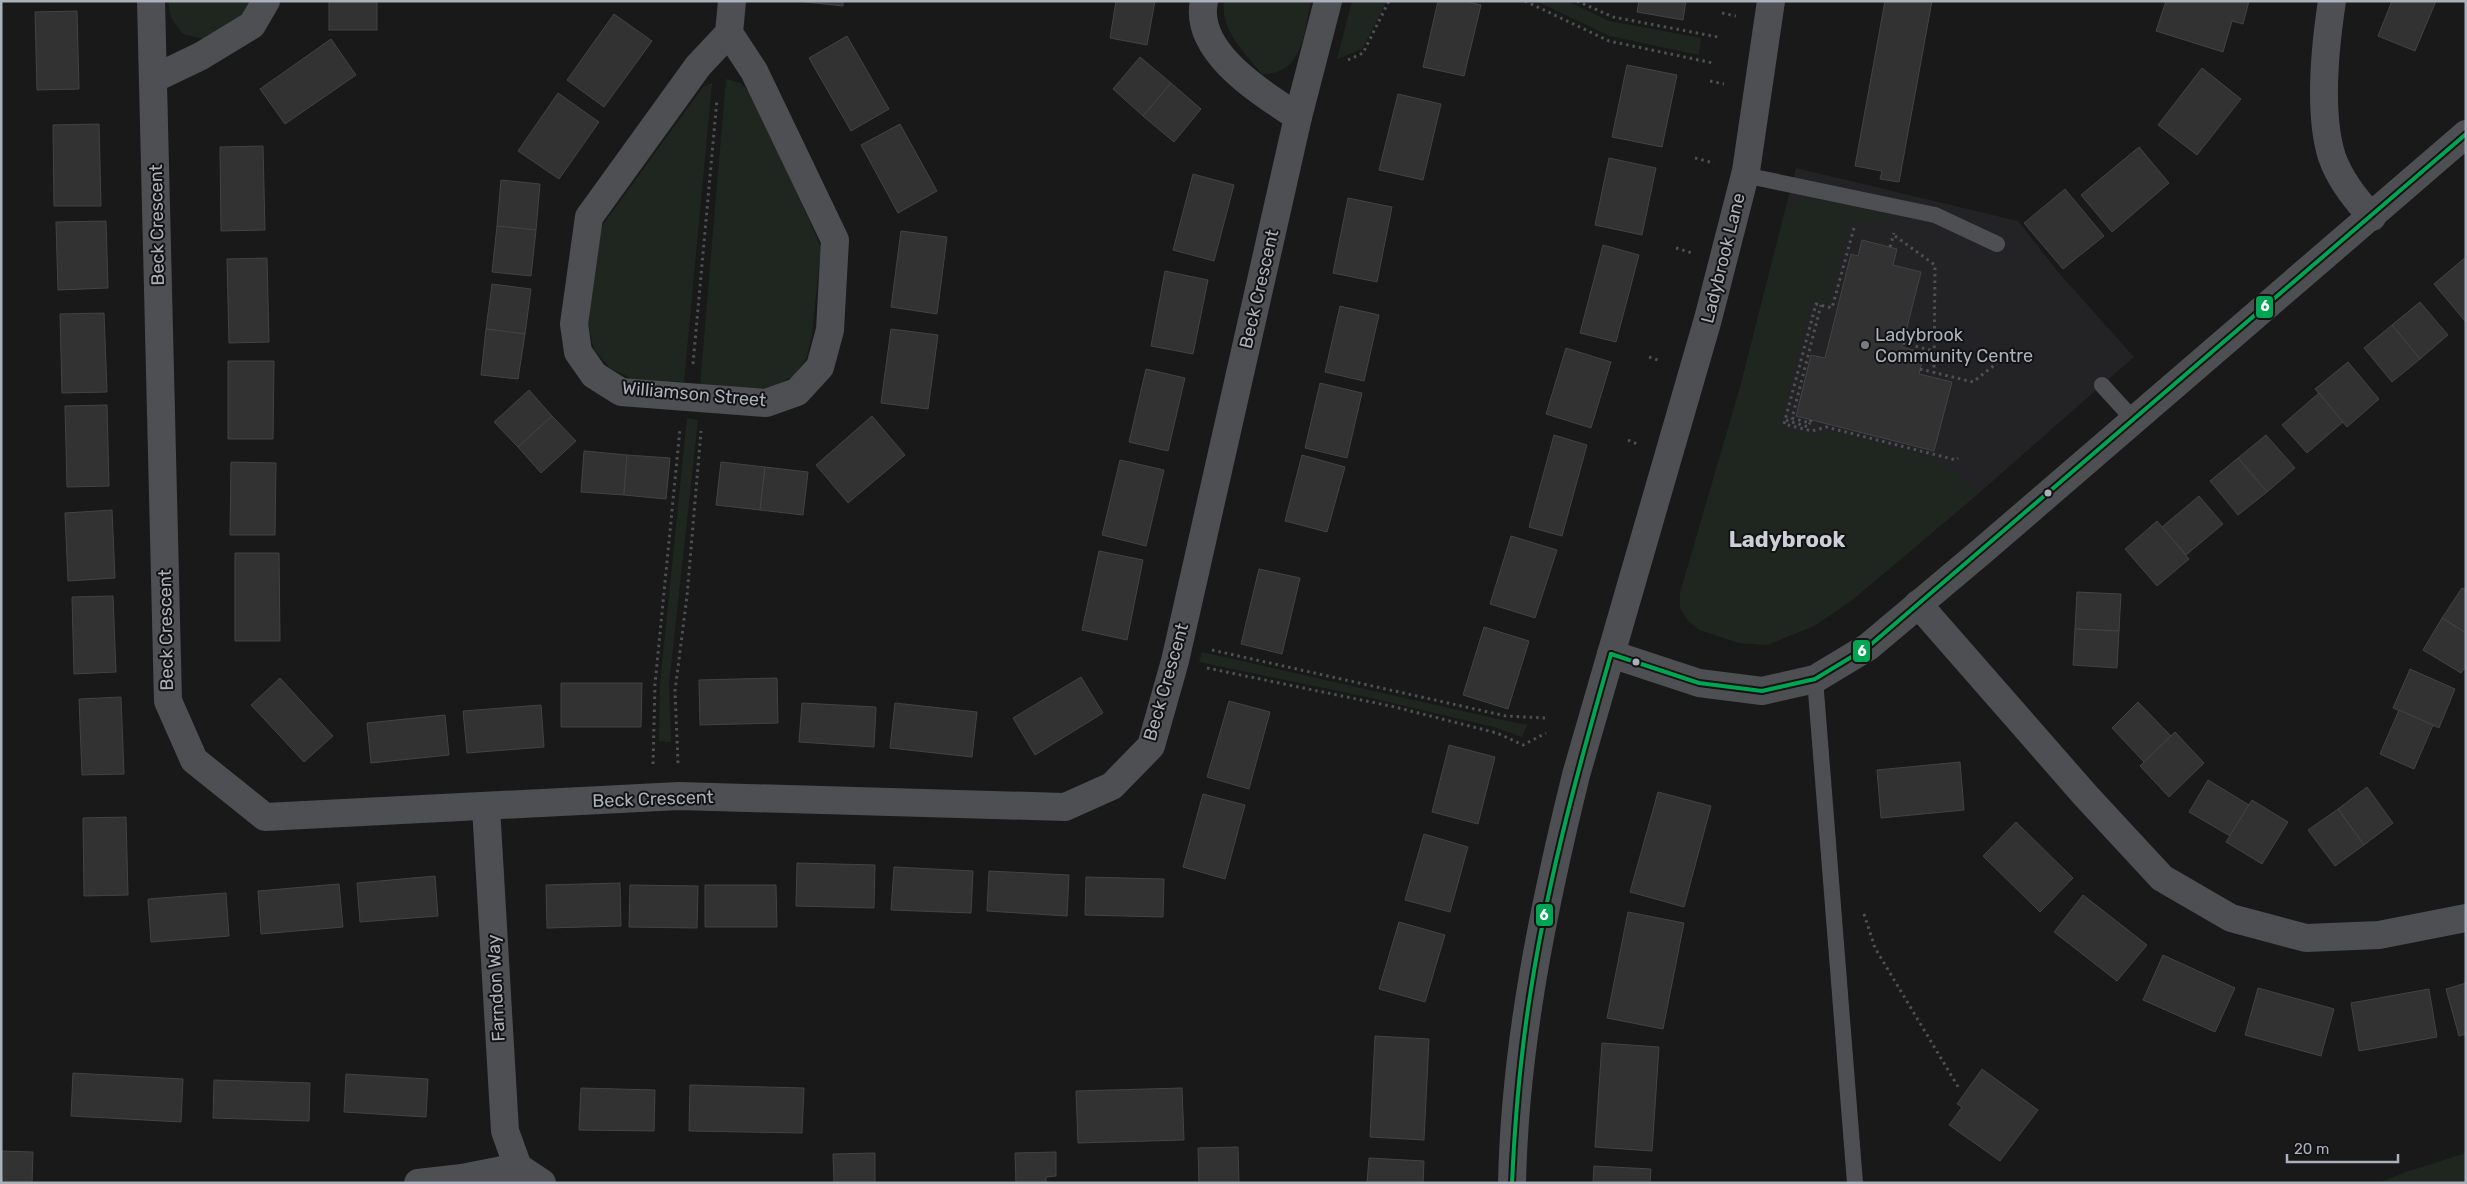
<svg xmlns="http://www.w3.org/2000/svg" width="2467" height="1184" viewBox="0 0 2467 1184" font-family="Rubik,sans-serif">
<style>
.built{fill:#232325}
.green{fill:#1f2620}
.building{fill:#323233;stroke:#414345}
.lines{fill:none;stroke-linecap:round;stroke-linejoin:round}
.path{stroke:#4f5054;stroke-width:3;stroke-dasharray:2.5 4;stroke-linecap:butt}
.service{stroke:#4d4f52;stroke-width:16}
.minor{stroke:#4d4f52;stroke-width:28}
.tertiary{stroke:#4d4f52;stroke-width:28}
.bus-1-casing{stroke:#131315;stroke-width:8}
.bus-1{stroke:#00a651;stroke-width:4}
.poi-dot{fill:#787c82;stroke:#131315;stroke-width:2}
.bus-dot{fill:#abb1ba;stroke:#131315;stroke-width:2}
.labels{text-anchor:middle;dominant-baseline:central;stroke-width:4;stroke-linejoin:round;paint-order:stroke}
.street-label{font-size:18px;fill:#abb1ba;stroke:#131315}
.poi-label{font-size:18px;fill:#abb1ba;stroke:#131315;text-anchor:start}
.district-label{font-size:22px;font-weight:bold;fill:#cccfd6;stroke:#131315}
.line-badge{stroke:#131315;stroke-width:2}
.badge-label{font-size:14px;text-anchor:middle;font-weight:bold;fill:#fff}
</style>
<rect width="100%" height="100%" fill="#191919"/>
<path class="built" d="M 1796,168 L 2018,221 L 2059,273 L 2134,357 L 1978,494 L 1851,601 L 1814,626 L 1767,645 L 1739,643 L 1700,630 L 1688,621 L 1680,608 L 1680,593 L 1741,384 Z"/>
<g class="green">
<path d="M 168,1 L 252,1 L 241,18 L 207,40 L 183,34 L 171,18 Z"/>
<path d="M 1224,1 L 1311,1 C 1304,32 1303,75 1262,74 C 1245,53 1220,30 1224,1 Z"/>
<path d="M 1352,1 L 1387,1 L 1362,49 L 1337,59 Z"/>
<path d="M 1536,1 L 1567,1 L 1609,21 L 1701,38 L 1699,55 L 1610,36 Z"/>
<path d="M 726,79 L 740,83 L 753,95 L 821,247 L 812,335 L 807,357 L 794,376 L 773,387 L 750,390 L 700,385 Z"/>
<path d="M 712,83 L 684,382 L 633,379 L 611,369 L 594,350 L 588,323 L 599,230 L 703,87 Z"/>
<path d="M 1801,196 L 1891,215 L 1889,220 L 1850,222 L 1828,304 L 1812,300 L 1780,427 L 1815,436 L 1831,431 L 1937,459 L 1978,494 L 1851,601 L 1814,626 L 1767,645 L 1739,643 L 1700,630 L 1688,621 L 1680,608 L 1680,593 L 1741,384 L 1787,202 L 1799,204 Z"/>
<path d="M 687,418 L 698,420 L 669,685 L 671,742 L 659,741 L 660,684 Z"/>
<path d="M 1202,652 L 1502,720 L 1527,725 L 1522,737 L 1494,727 L 1367,697 L 1199,662 Z"/>
<path d="M 2466,1153 L 2466,1183 L 2379,1183 L 2406,1172 Z"/>
</g>
<g class="building">
<rect x="329" y="1" width="48" height="29"/>
<path d="M 797,1 L 843,1 L 843,6 Z"/>
<path d="M 1116,1 L 1155,1 L 1147,45 L 1110,38 Z"/>
<path d="M 1438,1 L 1465,1 L 1481,5 L 1464,76 L 1423,67 Z"/>
<path d="M 1639,1 L 1686,1 L 1683,20 L 1637,12 Z"/>
<path d="M 1885,1 L 1932,1 L 1899,182 L 1880,179 L 1882,171 L 1855,166 Z"/>
<path d="M 2166,1 L 2249,1 L 2243,24 L 2232,21 L 2223,52 L 2156,31 Z"/>
<path d="M 2392,1 L 2436,1 L 2415,51 L 2378,36 Z"/>
<path d="M 77,11 L 79,89 L 37,90 L 35,12 Z"/>
<path d="M 614,14 L 652,41 L 604,107 L 567,80 Z"/>
<path d="M 847,36 L 889,109 L 851,131 L 809,58 Z"/>
<path d="M 331,39 L 356,75 L 285,124 L 260,89 Z"/>
<path d="M 1140,57 L 1171,83 L 1143,116 L 1113,89 Z"/>
<path d="M 1627,65 L 1677,75 L 1662,147 L 1612,137 Z"/>
<path d="M 2202,68 L 2241,99 L 2197,155 L 2158,125 Z"/>
<path d="M 1171,83 L 1201,109 L 1174,142 L 1143,116 Z"/>
<path d="M 558,93 L 599,122 L 559,179 L 518,151 Z"/>
<path d="M 1398,94 L 1441,104 L 1423,180 L 1379,170 Z"/>
<path d="M 99,124 L 101,206 L 54,206 L 53,125 Z"/>
<path d="M 900,124 L 937,191 L 898,213 L 861,145 Z"/>
<path d="M 263,146 L 265,230 L 221,231 L 220,147 Z"/>
<path d="M 2139,147 L 2169,183 L 2112,232 L 2081,195 Z"/>
<path d="M 1609,158 L 1656,168 L 1642,235 L 1595,225 Z"/>
<path d="M 1193,174 L 1234,185 L 1214,261 L 1173,250 Z"/>
<path d="M 501,180 L 540,184 L 536,230 L 497,226 Z"/>
<path d="M 2065,189 L 2104,236 L 2063,269 L 2024,223 Z"/>
<path d="M 1348,198 L 1392,207 L 1377,282 L 1333,273 Z"/>
<path d="M 106,221 L 108,288 L 58,290 L 56,222 Z"/>
<path d="M 497,226 L 536,230 L 531,276 L 492,272 Z"/>
<path d="M 901,231 L 947,237 L 937,314 L 891,307 Z"/>
<path d="M 1862,240 L 1897,249 L 1893,265 L 1921,272 L 1902,347 L 1924,353 L 1919,374 L 1952,382 L 1934,451 L 1796,416 L 1811,355 L 1825,358 L 1851,254 L 1858,256 Z"/>
<path d="M 1603,245 L 1639,255 L 1616,342 L 1580,333 Z"/>
<path d="M 2466,257 L 2466,321 L 2465,321 L 2434,284 Z"/>
<path d="M 267,258 L 269,342 L 229,343 L 227,259 Z"/>
<path d="M 1165,271 L 1208,280 L 1193,354 L 1151,346 Z"/>
<path d="M 492,284 L 531,289 L 525,334 L 486,329 Z"/>
<path d="M 2420,302 L 2448,335 L 2420,359 L 2392,325 Z"/>
<path d="M 1340,306 L 1379,315 L 1364,381 L 1325,372 Z"/>
<path d="M 104,313 L 107,392 L 62,393 L 60,314 Z"/>
<path d="M 2392,325 L 2420,359 L 2392,382 L 2364,348 Z"/>
<path d="M 486,329 L 525,334 L 518,379 L 481,375 Z"/>
<path d="M 891,329 L 938,335 L 928,409 L 881,403 Z"/>
<path d="M 1566,348 L 1611,362 L 1591,428 L 1546,414 Z"/>
<path d="M 228,361 L 274,361 L 273,439 L 228,439 Z"/>
<path d="M 2348,362 L 2379,399 L 2347,427 L 2315,389 Z"/>
<path d="M 1146,369 L 1185,378 L 1168,451 L 1129,442 Z"/>
<path d="M 1320,383 L 1362,393 L 1347,458 L 1305,448 Z"/>
<path d="M 529,390 L 552,416 L 518,447 L 494,422 Z"/>
<path d="M 2319,393 L 2343,422 L 2307,453 L 2282,425 Z"/>
<path d="M 107,405 L 109,486 L 67,487 L 65,406 Z"/>
<path d="M 552,416 L 576,441 L 541,473 L 518,447 Z"/>
<path d="M 872,416 L 905,455 L 848,503 L 816,465 Z"/>
<path d="M 1554,435 L 1587,445 L 1562,536 L 1529,527 Z"/>
<path d="M 2266,435 L 2295,468 L 2267,492 L 2238,458 Z"/>
<path d="M 584,451 L 627,455 L 624,495 L 581,492 Z"/>
<path d="M 627,455 L 670,458 L 666,499 L 624,495 Z"/>
<path d="M 1302,455 L 1345,467 L 1327,532 L 1285,521 Z"/>
<path d="M 2238,458 L 2267,492 L 2238,515 L 2210,481 Z"/>
<path d="M 1120,460 L 1164,470 L 1146,546 L 1102,535 Z"/>
<path d="M 231,462 L 276,463 L 275,535 L 230,535 Z"/>
<path d="M 721,462 L 765,467 L 760,510 L 716,505 Z"/>
<path d="M 765,467 L 808,472 L 803,515 L 760,510 Z"/>
<path d="M 2199,496 L 2223,524 L 2186,555 L 2162,527 Z"/>
<path d="M 112,510 L 115,578 L 68,581 L 65,513 Z"/>
<path d="M 2157,521 L 2189,559 L 2157,586 L 2125,549 Z"/>
<path d="M 1511,536 L 1557,550 L 1535,618 L 1490,604 Z"/>
<path d="M 1099,551 L 1143,560 L 1127,640 L 1082,630 Z"/>
<path d="M 235,553 L 279,553 L 280,641 L 235,641 Z"/>
<path d="M 1259,569 L 1300,578 L 1282,654 L 1241,644 Z"/>
<path d="M 2462,588 L 2466,590 L 2466,633 L 2442,618 Z"/>
<path d="M 2077,592 L 2121,594 L 2119,631 L 2075,629 Z"/>
<path d="M 113,596 L 116,672 L 74,674 L 72,597 Z"/>
<path d="M 2442,618 L 2466,633 L 2466,666 L 2461,673 L 2423,650 Z"/>
<path d="M 1484,627 L 1529,641 L 1508,709 L 1463,695 Z"/>
<path d="M 2075,629 L 2119,631 L 2117,668 L 2073,665 Z"/>
<path d="M 2410,669 L 2455,689 L 2439,728 L 2393,708 Z"/>
<path d="M 1081,677 L 1103,713 L 1035,755 L 1013,718 Z"/>
<path d="M 280,678 L 333,736 L 304,762 L 251,705 Z"/>
<path d="M 777,678 L 778,723 L 700,725 L 699,680 Z"/>
<path d="M 561,683 L 642,683 L 641,727 L 561,727 Z"/>
<path d="M 121,697 L 124,774 L 82,775 L 79,699 Z"/>
<path d="M 1229,701 L 1270,712 L 1249,789 L 1207,777 Z"/>
<path d="M 2138,702 L 2171,736 L 2144,762 L 2112,728 Z"/>
<path d="M 802,703 L 876,707 L 874,747 L 799,742 Z"/>
<path d="M 895,703 L 977,712 L 972,757 L 890,748 Z"/>
<path d="M 541,705 L 544,747 L 467,753 L 463,711 Z"/>
<path d="M 2399,710 L 2433,725 L 2414,769 L 2380,754 Z"/>
<path d="M 445,715 L 449,755 L 371,763 L 367,723 Z"/>
<path d="M 2175,732 L 2204,763 L 2169,797 L 2140,766 Z"/>
<path d="M 1449,745 L 1495,757 L 1478,824 L 1432,812 Z"/>
<path d="M 1960,762 L 1964,810 L 1881,818 L 1877,770 Z"/>
<path d="M 2208,780 L 2249,805 L 2230,836 L 2189,812 Z"/>
<path d="M 2367,787 L 2393,823 L 2364,845 L 2338,809 Z"/>
<path d="M 1658,792 L 1711,806 L 1684,907 L 1630,892 Z"/>
<path d="M 1203,794 L 1245,805 L 1225,879 L 1183,867 Z"/>
<path d="M 2252,800 L 2288,822 L 2262,864 L 2226,842 Z"/>
<path d="M 2338,809 L 2364,845 L 2335,866 L 2308,830 Z"/>
<path d="M 126,817 L 128,895 L 84,896 L 83,818 Z"/>
<path d="M 2016,822 L 2073,878 L 2040,912 L 1983,856 Z"/>
<path d="M 1424,834 L 1468,847 L 1450,912 L 1405,900 Z"/>
<path d="M 797,863 L 875,865 L 874,908 L 796,906 Z"/>
<path d="M 894,867 L 973,871 L 971,913 L 891,910 Z"/>
<path d="M 989,871 L 1069,875 L 1067,916 L 987,911 Z"/>
<path d="M 435,876 L 438,916 L 360,922 L 357,883 Z"/>
<path d="M 1086,877 L 1164,879 L 1163,917 L 1085,915 Z"/>
<path d="M 620,883 L 621,926 L 547,928 L 546,885 Z"/>
<path d="M 339,884 L 343,927 L 261,934 L 258,891 Z"/>
<path d="M 630,885 L 698,886 L 697,928 L 629,927 Z"/>
<path d="M 705,885 L 776,885 L 777,927 L 705,927 Z"/>
<path d="M 226,893 L 229,936 L 151,942 L 148,899 Z"/>
<path d="M 2083,895 L 2147,945 L 2117,981 L 2054,932 Z"/>
<path d="M 1628,912 L 1684,923 L 1663,1029 L 1607,1018 Z"/>
<path d="M 1399,922 L 1445,935 L 1425,1002 L 1379,989 Z"/>
<path d="M 2163,955 L 2235,988 L 2215,1032 L 2143,1000 Z"/>
<path d="M 2466,983 L 2466,1034 L 2459,1036 L 2446,989 Z"/>
<path d="M 2258,988 L 2334,1009 L 2321,1056 L 2245,1035 Z"/>
<path d="M 2429,989 L 2437,1037 L 2359,1051 L 2351,1003 Z"/>
<path d="M 1375,1036 L 1429,1039 L 1424,1140 L 1370,1137 Z"/>
<path d="M 1602,1043 L 1659,1047 L 1652,1151 L 1595,1147 Z"/>
<path d="M 1982,1069 L 2038,1110 L 2000,1161 L 1949,1125 L 1962,1107 L 1957,1104 Z"/>
<path d="M 73,1073 L 183,1079 L 181,1122 L 71,1116 Z"/>
<path d="M 346,1074 L 428,1079 L 426,1117 L 344,1112 Z"/>
<path d="M 214,1080 L 310,1083 L 309,1121 L 213,1118 Z"/>
<path d="M 690,1085 L 804,1088 L 802,1133 L 689,1131 Z"/>
<path d="M 581,1088 L 655,1090 L 654,1131 L 579,1130 Z"/>
<path d="M 1182,1088 L 1184,1140 L 1078,1143 L 1076,1091 Z"/>
<path d="M 1238,1147 L 1239,1183 L 1199,1183 L 1198,1148 Z"/>
<path d="M 1,1151 L 33,1152 L 32,1183 L 1,1183 Z"/>
<path d="M 1056,1152 L 1056,1176 L 1046,1177 L 1046,1183 L 1016,1183 L 1015,1153 Z"/>
<path d="M 875,1153 L 875,1183 L 834,1183 L 833,1154 Z"/>
<path d="M 1369,1158 L 1424,1161 L 1423,1183 L 1367,1183 Z"/>
<path d="M 1594,1166 L 1651,1169 L 1650,1183 L 1593,1183 Z"/>
</g>
<g class="lines">
<g class="path">
<path d="M 1525,1 L 1609,41 L 1713,63"/>
<path d="M 1577,1 L 1613,17 L 1718,37"/>
<path d="M 1722,13 L 1736,16"/>
<path d="M 1348,60 L 1363,53 L 1389,1"/>
<path d="M 1710,81 L 1724,84"/>
<path d="M 1695,158 L 1714,163"/>
<path d="M 1854,228 L 1832,308 L 1816,304 L 1784,424 L 1812,431 L 1826,427 L 1956,460 L 1958,458"/>
<path d="M 1895,236 L 1935,265 L 1934,373"/>
<path d="M 1890,247 L 1894,233"/>
<path d="M 1676,248 L 1692,253"/>
<path d="M 1903,343 L 1934,351"/>
<path d="M 1649,357 L 1661,361"/>
<path d="M 693,364 L 717,99"/>
<path d="M 1920,369 L 1973,382 L 1997,363"/>
<path d="M 1786,420 L 1808,427 L 1810,423"/>
<path d="M 1811,420 L 1810,423 L 1792,418 L 1821,305"/>
<path d="M 1628,440 L 1637,444"/>
<path d="M 1212,650 L 1506,716 L 1545,718"/>
<path d="M 1207,668 L 1395,707 L 1497,733 L 1523,745 L 1546,733"/>
<path d="M 678,763 L 675,691 L 687,596 L 701,431"/>
<path d="M 653,764 L 655,684 L 680,429"/>
<path d="M 1864,914 L 1875,948 L 1960,1090"/>
</g>
<g class="service">
<path d="M 1744,175 L 1935,215 L 1997,244"/>
<path d="M 2102,385 L 2133,419"/>
<path d="M 1815,679 L 1855,1183"/>
</g>
<g class="minor">
<path d="M 151,1 L 168,701 L 194,760 L 265,817 L 679,796 L 1065,807 L 1112,786 L 1151,746 L 1175,661 L 1298,117 L 1328,1"/>
<path d="M 1204,1 C 1193,52 1262,93 1298,117"/>
<path d="M 2332,1 C 2325,47 2318,113 2332,157 C 2340,180 2355,199 2372,217"/>
<path d="M 729,33 L 698,66 L 589,217 L 574,324 L 578,352 L 594,375 L 621,392 L 766,403 L 797,392 L 820,367 L 830,330 L 835,240 L 754,71 L 729,33 L 732,1"/>
<path d="M 153,79 L 201,56 L 252,25 L 266,1"/>
<path d="M 1918,604 L 2086,796 L 2162,878 L 2231,918 L 2306,938 L 2379,935 L 2466,918"/>
<path d="M 1611,654 L 1699,683 L 1762,691 L 1815,679 L 1868,647 L 1982,551 L 2466,134"/>
<path d="M 486,807 L 505,1131 L 518,1167 L 542,1183"/>
<path d="M 418,1183 L 462,1178 L 518,1167"/>
</g>
<path class="tertiary" d="M 1512,1183 C 1515,1045 1543,909 1576,775 L 1708,319 L 1746,171 L 1771,1"/>
<defs>
<g id="bus-1">
<path d="M 1611,654 L 1699,683 L 1762,691 L 1815,679 L 1868,647 L 2466,134"/>
<path d="M 1512,1183 C 1515,1116 1521,1049 1532,983 C 1550,871 1580,762 1611,654"/>
</g>
</defs>
<use href="#bus-1" class="bus-1-casing"/>
<use href="#bus-1" class="bus-1"/>
</g>
<circle class="poi-dot" cx="1865" cy="345" r="5"/>
<g class="bus-dot">
<circle cx="2048" cy="493" r="4.5"/>
<circle cx="1636" cy="662" r="4.5"/>
</g>
<g class="labels">
<g class="street-label">
<text transform="translate(157 225) rotate(-91)">Beck Crescent</text>
<text transform="translate(1723 258) rotate(-76)">Ladybrook Lane</text>
<text transform="translate(1259 289) rotate(-77)">Beck Crescent</text>
<text transform="translate(694 394) rotate(5)">Williamson Street</text>
<text transform="translate(166 630) rotate(-91)">Beck Crescent</text>
<text transform="translate(1166 682) rotate(-74)">Beck Crescent</text>
<text transform="translate(653 799) rotate(-2)">Beck Crescent</text>
<text transform="translate(496 988) rotate(-93)">Farndon Way</text>
</g>
<g class="poi-label">
<text x="1875" y="335">Ladybrook<tspan x="1875" dy="21">Community Centre</tspan></text>
</g>
<g class="district-label">
<text x="1787" y="539">Ladybrook</text>
</g>
</g>
<g class="line-badge">
<rect x="2255" y="295" width="19" height="24" rx="5" fill="#00a651"/>
<rect x="1852" y="639" width="19" height="24" rx="5" fill="#00a651"/>
<rect x="1535" y="903" width="19" height="24" rx="5" fill="#00a651"/>
</g>
<g class="badge-label">
<text x="2265" y="311">6</text>
<text x="1862" y="656">6</text>
<text x="1544" y="920">6</text>
</g>
<rect width="2467" height="1184" fill="none" stroke="#abb1ba" stroke-width="5"/>
<path d="M2287 1154v8h111v-8" fill="none" stroke="#abb1ba" stroke-width="2.5"/>
<text x="2294" y="1154" font-size="15" fill="#abb1ba" stroke="#131315" stroke-width="4" paint-order="stroke">20 m</text>
</svg>
